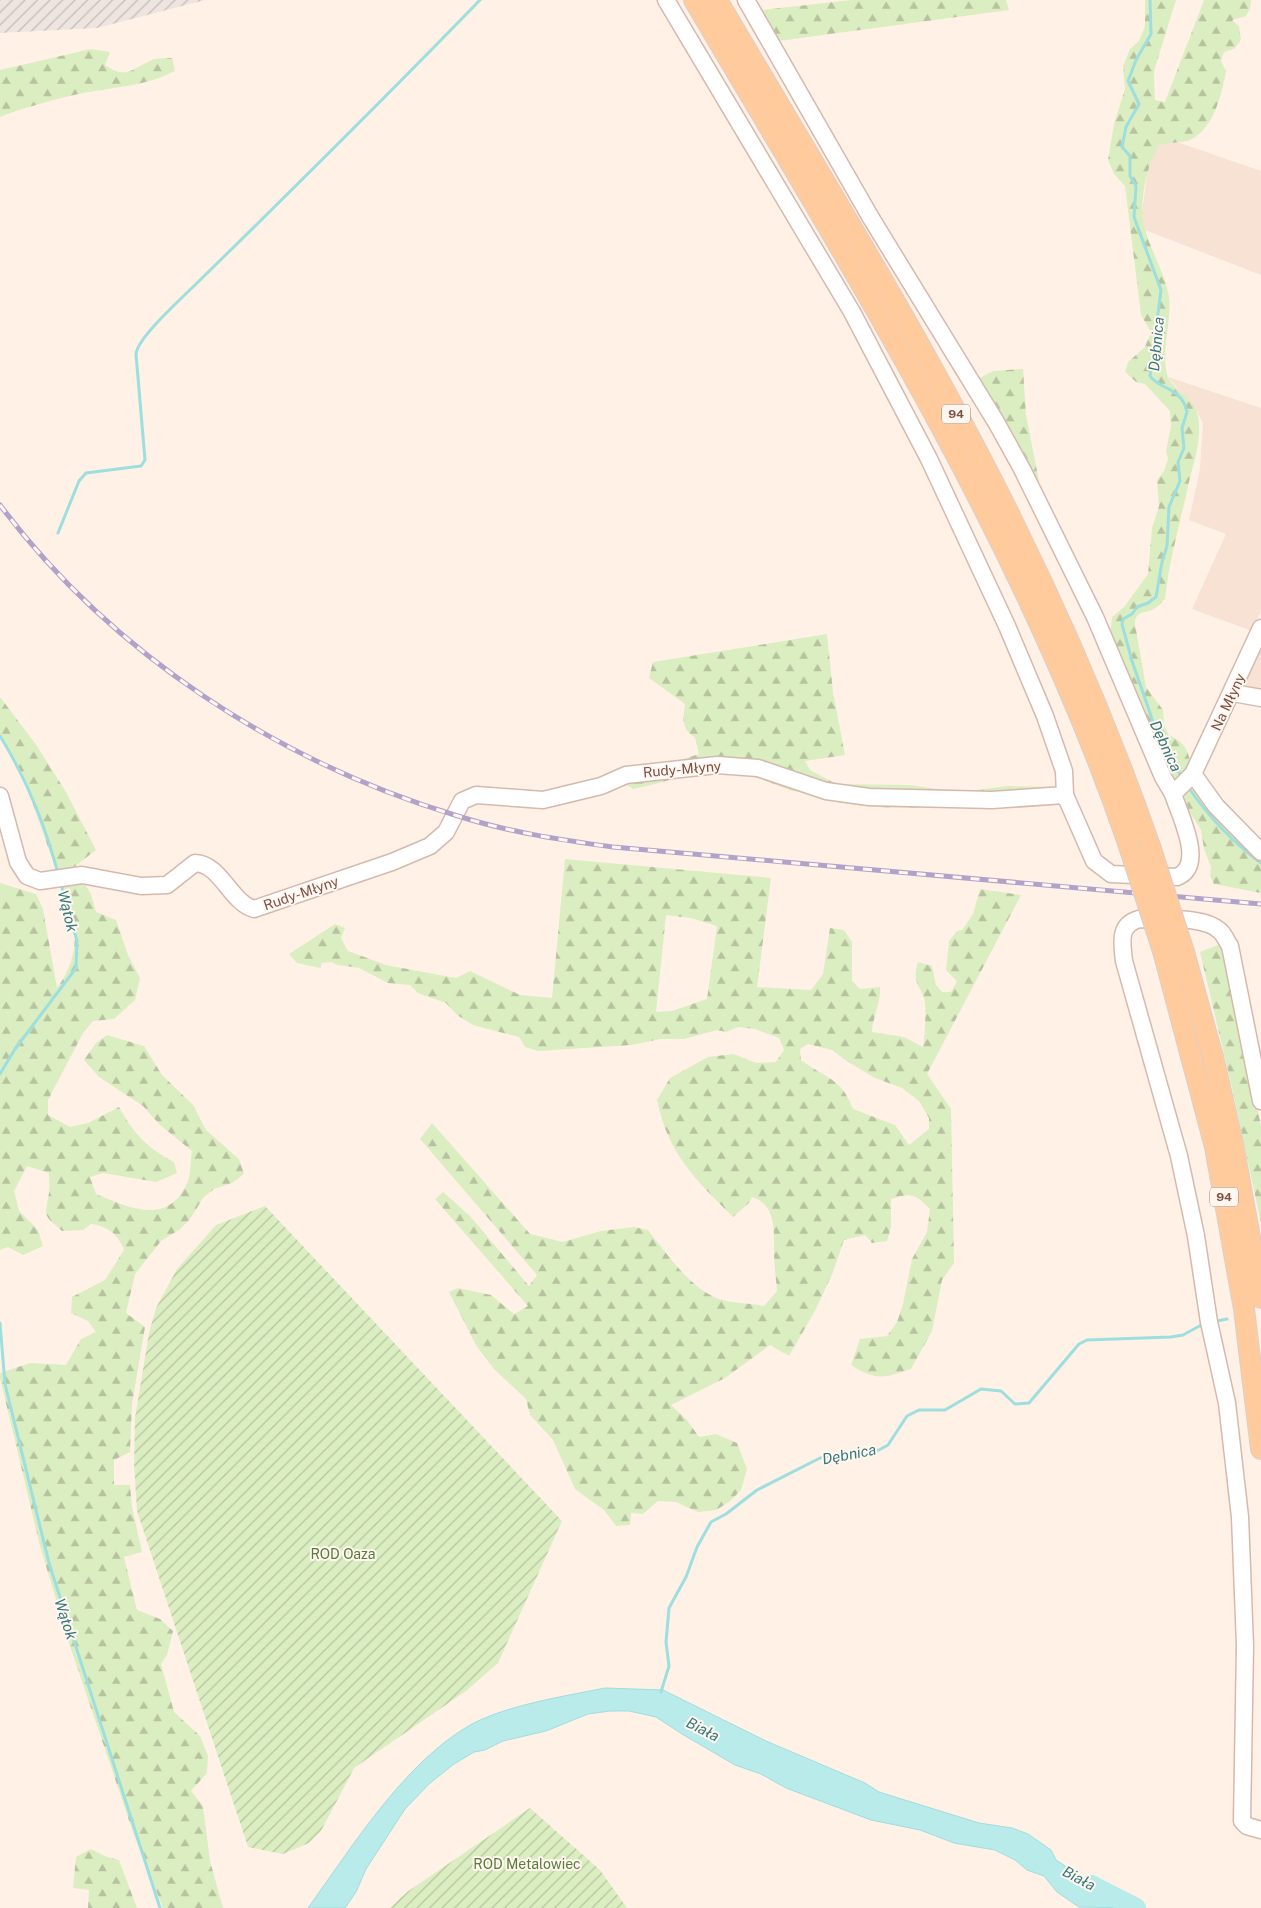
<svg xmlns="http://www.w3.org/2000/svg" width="1261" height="1908" viewBox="0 0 1261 1908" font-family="'Public Sans',sans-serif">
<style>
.residential{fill:#f7e2d3}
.industrial{fill:url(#industrial-furrows)}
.forest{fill:url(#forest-firs);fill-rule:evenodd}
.garden{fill:url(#garden-furrows)}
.water{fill:#b8ebea;stroke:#9ddede}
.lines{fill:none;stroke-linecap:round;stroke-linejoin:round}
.stream{stroke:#9ddede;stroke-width:3}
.river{stroke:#b8ebea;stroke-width:20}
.minor-casing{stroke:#d5b9ad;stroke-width:19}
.major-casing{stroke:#dacfcb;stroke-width:22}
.minor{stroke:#fff;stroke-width:16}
.major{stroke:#ffcb9d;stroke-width:20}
.rail-casing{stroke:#b2a2ca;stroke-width:5}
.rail{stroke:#fff6ef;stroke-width:3;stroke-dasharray:9;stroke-linecap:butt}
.major-bridge-casing{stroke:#dacfcb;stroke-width:22;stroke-linecap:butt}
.major-bridge{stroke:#ffcb9d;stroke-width:20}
.labels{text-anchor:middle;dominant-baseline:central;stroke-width:4;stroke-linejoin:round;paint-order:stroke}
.shield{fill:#fff6ef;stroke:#a38379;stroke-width:1}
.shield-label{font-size:12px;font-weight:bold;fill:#7b5247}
.street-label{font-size:14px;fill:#7b5247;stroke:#fff6ef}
.park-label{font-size:14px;fill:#587c3b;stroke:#fff6ef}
.water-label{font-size:15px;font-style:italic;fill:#36797b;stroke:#fff6ef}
</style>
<defs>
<pattern id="industrial-furrows" width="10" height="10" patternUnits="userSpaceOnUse" patternTransform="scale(1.25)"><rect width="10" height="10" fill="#eee5e0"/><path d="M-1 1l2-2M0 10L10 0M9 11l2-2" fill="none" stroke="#c6bcb7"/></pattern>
<pattern id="forest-firs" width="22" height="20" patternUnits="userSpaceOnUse" patternTransform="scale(1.25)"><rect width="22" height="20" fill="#dbeec2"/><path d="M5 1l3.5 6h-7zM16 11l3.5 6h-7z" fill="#b7c39f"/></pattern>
<pattern id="garden-furrows" width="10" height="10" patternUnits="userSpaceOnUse" patternTransform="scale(1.25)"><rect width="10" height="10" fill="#dbeec2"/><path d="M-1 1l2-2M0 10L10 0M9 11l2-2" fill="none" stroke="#b7c39f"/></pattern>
</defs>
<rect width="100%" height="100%" fill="#fff1e6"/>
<g class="residential">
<path d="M 1174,141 L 1261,171 L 1261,275 L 1145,230 L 1142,213 L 1147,176 L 1153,155 L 1159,145 Z"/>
<path d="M 1168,377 L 1261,408 L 1261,610 L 1252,631 L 1192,609 L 1226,534 L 1189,520 L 1200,469 L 1203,424 L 1197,411 Z"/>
<path d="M 1261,642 L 1261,693 L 1240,691 Z"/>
</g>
<path class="industrial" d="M 0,0 L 205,0 L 97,28 L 0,33 Z"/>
<g class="forest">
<path d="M 851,0 L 1006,0 L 1009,10 L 771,42 L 754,11 Z"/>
<path d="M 1145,0 L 1176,0 L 1154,71 L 1155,100 L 1165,102 L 1204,0 L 1251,0 L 1250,9 L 1246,16 L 1232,20 L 1239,26 L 1241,40 L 1234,49 L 1224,52 L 1221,61 L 1226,71 C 1222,93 1214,129 1190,140 C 1186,142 1166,143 1159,145 C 1146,168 1138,203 1145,229 C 1151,252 1165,273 1169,297 C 1172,321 1160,355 1168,377 C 1174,390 1193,399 1197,412 C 1204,439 1192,466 1187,491 C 1179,527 1169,562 1165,599 C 1161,602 1157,608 1152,610 C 1143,613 1135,612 1135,624 L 1146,687 L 1163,710 L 1164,725 L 1169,735 C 1184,742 1188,749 1191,765 L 1176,780 L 1169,779 L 1110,637 L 1112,617 L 1124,607 L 1148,574 L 1152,528 L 1159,506 L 1157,480 L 1164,471 L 1168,459 L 1166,451 L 1171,426 L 1170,411 L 1145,384 L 1136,382 L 1125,372 L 1128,362 L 1145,347 L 1151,332 L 1141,315 L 1125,186 L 1114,174 L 1108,160 L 1114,124 L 1125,89 L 1123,66 L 1130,49 L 1139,41 L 1145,26 Z"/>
<path d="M 91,49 L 110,52 L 105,65 C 127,80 131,69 152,60 C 157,58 166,58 172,58 L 175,71 C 148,85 119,87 89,92 C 66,96 22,108 0,117 L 0,70 Z"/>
<path d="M 1023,369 L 1026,415 L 1039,481 L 1031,486 L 972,382 L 993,371 Z"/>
<path d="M 827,634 L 833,692 L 845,755 L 805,761 L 810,770 L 836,784 L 909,785 L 960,792 L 1008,786 L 1054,787 L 1054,795 C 983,803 909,815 838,802 L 833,794 L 806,785 L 800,792 C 778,789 757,774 734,772 C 702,768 665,783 633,789 L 619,780 L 699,754 L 695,738 L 686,730 L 683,719 L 685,704 L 649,678 L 653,662 Z"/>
<path d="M 0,697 L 37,746 L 66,792 L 96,850 L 74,867 L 91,894 L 96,912 L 116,920 L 128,955 L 140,978 L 135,1000 L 114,1019 L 93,1021 L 83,1033 L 48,1100 L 48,1115 L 70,1127 L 88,1123 L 119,1107 C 134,1134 147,1148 174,1162 L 177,1173 L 156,1182 L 103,1173 L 90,1177 L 96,1194 C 129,1208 169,1227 188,1181 C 191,1173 190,1160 192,1151 L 160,1125 L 143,1106 L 99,1077 L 84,1060 L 96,1043 L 107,1035 L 144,1046 L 162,1075 L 193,1105 L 206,1130 L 239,1159 L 244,1174 L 232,1183 L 214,1189 L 203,1198 L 190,1219 L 179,1230 L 161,1241 L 135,1274 L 126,1313 L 145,1327 L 132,1404 L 130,1452 L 114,1460 L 114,1485 L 130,1485 L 132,1507 L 142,1552 L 124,1557 L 137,1610 L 160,1619 L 173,1631 L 167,1655 L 161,1664 L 174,1712 L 200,1736 L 208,1756 L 207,1773 L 191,1791 L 203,1806 L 210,1861 L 223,1908 L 163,1908 L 133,1832 L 69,1643 L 40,1546 L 0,1378 L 0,1373 L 30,1363 L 66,1365 L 81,1339 L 96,1332 L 88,1321 L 71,1313 L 72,1297 L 105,1280 L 124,1250 C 118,1234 108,1226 91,1224 L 83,1230 L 62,1231 C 42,1214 45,1217 49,1193 C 50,1187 49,1179 49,1173 L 27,1166 L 14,1191 L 19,1211 L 38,1230 L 43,1246 L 23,1255 L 8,1247 L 0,1250 L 0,883 L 36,894 L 43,909 L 57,988 C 72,968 76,949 75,924 L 28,790 L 18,765 L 0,736 Z"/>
<path d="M 1196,785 L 1261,856 L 1261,893 L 1214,884 L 1210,876 L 1211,867 L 1204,849 L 1201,830 L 1189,811 L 1183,793 Z"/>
<path d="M 565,859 L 771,878 L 757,987 L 811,990 L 823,974 L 830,928 L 844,930 L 852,942 L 852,981 L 860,989 L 880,987 C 881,1002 873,1016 872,1032 L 904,1037 L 923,1047 C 925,1034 926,1017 925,1003 C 924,988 910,985 918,962 L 932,966 L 936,985 L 942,992 L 951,992 L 957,981 L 946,970 L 949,941 L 957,931 L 962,930 L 973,914 L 980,889 L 1021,895 L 927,1074 L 951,1109 L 954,1263 L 942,1280 L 932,1331 L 911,1369 C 885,1378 875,1381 851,1365 L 860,1339 L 887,1336 L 897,1322 L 903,1304 L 912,1259 L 927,1232 L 930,1209 C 916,1194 910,1192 891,1199 L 891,1227 L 887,1241 L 872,1243 L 865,1235 L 844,1240 L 833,1272 L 816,1309 L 789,1356 L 770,1345 L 725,1378 L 671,1405 L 687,1420 L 699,1437 L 716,1434 L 737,1443 L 747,1469 L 741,1490 L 729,1502 L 716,1510 L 698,1512 L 676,1502 L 658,1501 L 643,1514 L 631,1513 L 630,1525 L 616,1526 L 604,1510 L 575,1489 L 553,1440 L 530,1415 L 526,1399 L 494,1369 L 477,1347 L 449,1292 L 458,1288 L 491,1295 L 514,1314 L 528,1306 L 435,1199 L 443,1192 L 470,1216 L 529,1286 L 537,1275 L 420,1139 L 432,1123 L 530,1234 L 563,1242 L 601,1231 L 634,1227 L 648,1230 C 666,1253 687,1284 714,1297 C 725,1303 751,1303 764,1306 L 777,1291 C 776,1278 774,1264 774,1251 C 774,1230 776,1205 752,1197 L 749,1203 L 733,1217 C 695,1179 668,1154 657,1100 L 670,1078 L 708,1057 L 734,1054 L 756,1063 L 776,1062 L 784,1050 L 779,1038 L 755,1029 L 738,1027 L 726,1032 L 717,1030 L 684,1039 L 661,1039 L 631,1045 L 538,1051 L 525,1047 L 519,1037 L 473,1025 L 457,1015 L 446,1003 L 418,993 L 410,985 L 388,983 L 359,968 L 338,965 L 331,962 L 322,963 L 320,968 L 297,963 L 289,954 L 335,924 L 345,928 L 341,938 L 348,951 L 386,965 L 456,978 L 470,971 L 520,995 L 552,998 ZM 666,915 L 691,918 L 717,926 L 707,999 L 672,1011 L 656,1012 ZM 808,1044 L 832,1050 L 848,1062 L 875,1078 L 902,1088 L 919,1101 L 929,1118 L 929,1129 L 909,1145 L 895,1125 L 853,1109 C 841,1077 826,1079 801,1060 L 800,1049 Z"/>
<path d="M 1223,943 L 1261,1126 L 1261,1223 L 1232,1088 L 1200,952 Z"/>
<path d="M 91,1849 L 107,1857 L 119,1860 L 137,1908 L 88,1908 L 89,1890 L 73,1888 L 76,1857 Z"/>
</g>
<g class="garden">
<path d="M 265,1206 L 562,1521 L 498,1663 L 466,1691 L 354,1768 L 321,1831 L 309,1843 L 283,1854 L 248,1847 L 137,1511 L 134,1464 L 135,1418 L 149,1333 L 156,1308 L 177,1269 L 216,1225 Z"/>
<path d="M 530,1808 L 600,1870 L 627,1908 L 390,1908 L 407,1892 Z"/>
</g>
<path class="water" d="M 605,1688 L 663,1690 L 766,1741 L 865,1783 L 879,1792 L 979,1823 L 1012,1828 L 1028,1834 L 1051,1850 L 1056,1860 L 1082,1877 L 1105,1887 L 1115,1898 L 1136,1908 L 1079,1907 L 1057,1892 L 1044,1876 L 1027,1870 L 1015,1860 L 995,1850 L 954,1843 L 920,1830 L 871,1820 L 786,1788 L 761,1774 L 735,1765 L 682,1734 L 656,1717 L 629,1711 L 610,1711 L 588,1714 L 546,1731 L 503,1741 L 485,1750 L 474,1752 L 454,1764 L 429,1784 L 405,1809 L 366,1869 L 356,1892 L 345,1908 L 308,1908 C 352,1847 405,1761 472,1724 C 508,1705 565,1696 605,1688 Z"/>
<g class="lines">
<g class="stream">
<path d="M 1150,0 L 1151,34 L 1136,60 L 1128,81 L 1139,104 L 1126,127 L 1122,147 L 1130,156 L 1130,176 L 1136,186 L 1134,217 L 1161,290 L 1150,376 C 1158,389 1182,387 1187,412 L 1182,428 L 1184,448 L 1178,462 L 1180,481 L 1169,507 L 1167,546 L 1162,562 L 1156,597 L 1148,603 L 1137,607 L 1132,614 L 1123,619 L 1122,624 L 1132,661 L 1158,736 L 1182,778"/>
<path d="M 58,533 L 79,481 L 86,473 L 141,466 L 145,460 L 136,354 C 138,337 183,297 197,283 C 292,190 387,96 480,0"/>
<path d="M 0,736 C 26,778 45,825 58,873"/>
<path d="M 1188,787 C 1209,817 1232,842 1261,863"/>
<path d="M 0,1074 L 15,1049 L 76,968 L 77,941 L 61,884"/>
<path d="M 1217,1321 L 1227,1319"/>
<path d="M 0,1323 L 5,1384 L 49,1563 L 160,1908"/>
<path d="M 661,1692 L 669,1666 L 666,1642 L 669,1608 L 686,1577 L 697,1547 L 711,1522 L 726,1514 L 757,1490 L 820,1458 L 879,1450 L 888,1445 L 907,1416 L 919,1410 L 945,1410 L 981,1389 L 1001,1391 L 1015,1404 L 1029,1403 L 1079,1344 L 1087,1340 L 1171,1337 L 1183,1335 L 1203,1324"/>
</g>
<path class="river" d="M 1091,1885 L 1136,1908"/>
<defs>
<g id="minor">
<path d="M 666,0 L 852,312 L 929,459 L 1007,626 L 1045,716 L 1064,771 L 1065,795"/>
<path d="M 746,0 L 871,218 L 996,422 L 1022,469 L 1095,617 L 1163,777 L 1173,794"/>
<path d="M 1233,693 L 1261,698"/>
<path d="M 1193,774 L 1216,806 L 1261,852"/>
<path d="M 0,796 L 18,862 L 27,876 L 40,881 L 82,875 L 141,886 L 167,885 L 195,863 C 221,864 230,902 254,909 L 392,862 L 430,846 L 446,832 L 462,801 L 476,795 L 543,800 L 601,786 L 626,775 L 717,765 L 758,768 L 826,791 L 869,797 L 992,800 L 1065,795 L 1094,861 L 1111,874 L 1177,877 C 1206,866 1180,816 1173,794 L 1193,774 L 1261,628"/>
<path d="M 1261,1101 L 1230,946 C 1227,942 1225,936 1221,932 C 1205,915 1162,920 1139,919 C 1118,925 1122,943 1124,961 L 1179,1156 L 1196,1236 L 1209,1322 L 1227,1403 L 1240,1517 L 1245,1645 L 1242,1821 L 1247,1826 L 1261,1830"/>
</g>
<g id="major">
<path d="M 694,0 C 855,274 1026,544 1129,846"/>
<path d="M 717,0 C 818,172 925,343 1013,522 C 1066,629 1112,737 1151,849"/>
<path d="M 1163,951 L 1215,1147 L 1244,1309 L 1261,1449"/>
<path d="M 1184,952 L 1213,1057 L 1233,1144 L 1261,1298"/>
</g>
</defs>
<use href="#minor" class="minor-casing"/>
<use href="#major" class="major-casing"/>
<use href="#minor" class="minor"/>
<use href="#major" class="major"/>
<defs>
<path id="rail" d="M 0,505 C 112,654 280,763 458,816 C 508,832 561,840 613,847 L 1261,904"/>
</defs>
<use href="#rail" class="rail-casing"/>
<use href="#rail" class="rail"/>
<defs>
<g id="major-bridge">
<path d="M 1129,846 L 1163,951"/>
<path d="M 1151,849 L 1184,952"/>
</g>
</defs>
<use href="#major-bridge" class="major-bridge-casing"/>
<use href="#major-bridge" class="major-bridge"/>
</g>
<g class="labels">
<g class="shield">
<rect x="942" y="404.5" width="28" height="19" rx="4"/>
<rect x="1210" y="1187.5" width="28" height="19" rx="4"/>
</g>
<g class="shield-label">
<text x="956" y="414">94</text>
<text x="1224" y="1197">94</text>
</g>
<g class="street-label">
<text transform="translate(1228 702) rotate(-65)">Na Młyny</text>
<text transform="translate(682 769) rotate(-5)">Rudy-Młyny</text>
<text transform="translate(301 893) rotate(-19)">Rudy-Młyny</text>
</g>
<g class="park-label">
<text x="343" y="1554">ROD Oaza</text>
<text x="527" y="1864">ROD Metalowiec</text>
</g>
<g class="water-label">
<text transform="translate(1156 344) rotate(-85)">Dębnica</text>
<text transform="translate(1166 746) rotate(65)">Dębnica</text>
<text transform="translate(68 911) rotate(76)">Wątok</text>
<text transform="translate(849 1454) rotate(-11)">Dębnica</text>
<text transform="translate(66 1619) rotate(72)">Wątok</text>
<text transform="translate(703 1729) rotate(27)">Biała</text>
<text transform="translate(1079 1878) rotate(28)">Biała</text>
</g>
</g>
</svg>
